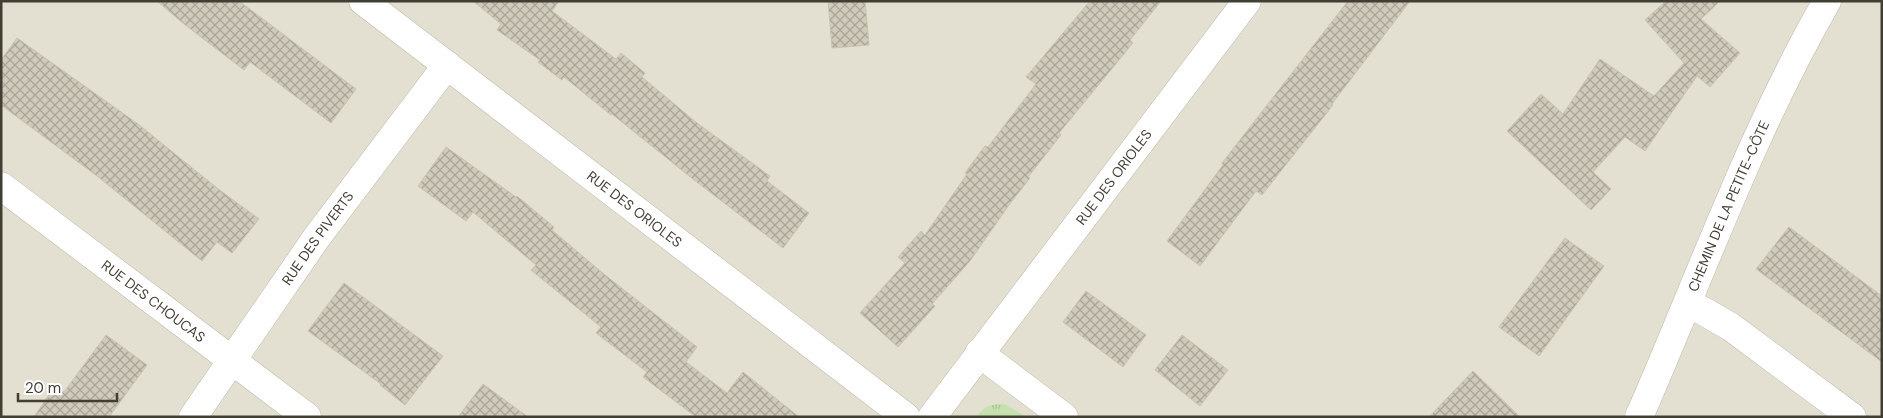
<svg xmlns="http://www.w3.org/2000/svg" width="1883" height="418" viewBox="0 0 1883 418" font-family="'DM Sans',sans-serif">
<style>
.residential{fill:#e3e0d2}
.grass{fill:url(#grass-tufts)}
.building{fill:url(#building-cross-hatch);stroke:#cac3ad}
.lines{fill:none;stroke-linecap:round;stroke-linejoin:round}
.minor-casing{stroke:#bdb9aa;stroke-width:29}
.tertiary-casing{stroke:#bdb9aa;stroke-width:29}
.minor{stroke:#fff;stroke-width:28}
.tertiary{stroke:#fff;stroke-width:28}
.labels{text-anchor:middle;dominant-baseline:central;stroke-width:4;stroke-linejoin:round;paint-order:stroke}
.street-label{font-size:14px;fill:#413e34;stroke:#fff}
</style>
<defs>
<pattern id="grass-tufts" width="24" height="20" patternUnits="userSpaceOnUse" patternTransform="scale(1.25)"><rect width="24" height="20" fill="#c4e1ae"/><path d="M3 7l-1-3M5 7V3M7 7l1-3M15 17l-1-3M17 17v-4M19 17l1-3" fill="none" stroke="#aac296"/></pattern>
<pattern id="building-cross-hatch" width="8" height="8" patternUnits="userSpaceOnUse" patternTransform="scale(1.25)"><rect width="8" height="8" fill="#d0caba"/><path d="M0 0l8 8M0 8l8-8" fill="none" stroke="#aaa598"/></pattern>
</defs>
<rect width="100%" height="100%" fill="#f0eee3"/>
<rect class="residential" x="1" y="1" width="1881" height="416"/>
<path class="grass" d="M 1005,404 L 1026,417 L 977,417 C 984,405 992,404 1005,404 Z"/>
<g class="building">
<path d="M 157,1 L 239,1 L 356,89 L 331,123 L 250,62 L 244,70 L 184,24 Z"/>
<path d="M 473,1 L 559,1 L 552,11 L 616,59 L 621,53 L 645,73 L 642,77 L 697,123 L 770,176 L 767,181 L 809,213 L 783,248 L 694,180 L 612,114 L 611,115 L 564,77 L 562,80 L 538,62 L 540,60 L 497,30 L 501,24 Z"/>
<path d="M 828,1 L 865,1 L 869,45 L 832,48 Z"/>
<path d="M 1090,1 L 1161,1 L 1130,40 L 1133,43 L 1059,133 L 1061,135 L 1028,177 L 1030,178 L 1009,205 L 970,261 L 932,304 L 935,306 L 898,347 L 860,313 L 905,263 L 898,257 L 921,231 L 925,235 L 967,174 L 965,173 L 985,146 L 988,147 L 1036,84 L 1026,77 Z"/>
<path d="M 1348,1 L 1410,1 L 1332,104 L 1333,105 L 1262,195 L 1256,191 L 1200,266 L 1167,241 L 1223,165 L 1222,163 Z"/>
<path d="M 1666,1 L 1720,1 L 1701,19 L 1740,53 L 1710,87 L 1697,76 L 1645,151 L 1625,137 L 1593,172 L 1611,189 L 1591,210 L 1507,131 L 1541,94 L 1563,114 L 1600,59 L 1654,96 L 1684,63 L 1645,20 Z"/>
<path d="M 17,38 L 138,124 L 217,188 L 259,219 L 232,253 L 217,242 L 202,261 L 97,176 L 1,105 L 1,60 Z"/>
<path d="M 446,147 L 516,197 L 517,196 L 554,227 L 552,230 L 605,275 L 697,347 L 686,362 L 727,393 L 743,372 L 799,417 L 696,417 L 643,377 L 647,372 L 596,333 L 601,327 L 531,270 L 536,265 L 473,212 L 466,221 L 418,186 Z"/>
<path d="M 1789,227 L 1882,296 L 1882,362 L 1756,269 Z"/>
<path d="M 1565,238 L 1604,266 L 1539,356 L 1499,327 Z"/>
<path d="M 344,283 L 443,356 L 405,405 L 380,385 L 381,384 L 308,331 Z"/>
<path d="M 1086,291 L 1146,335 L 1123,367 L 1063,322 Z"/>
<path d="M 106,335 L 147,365 L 109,417 L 34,417 L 55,386 L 64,392 Z"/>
<path d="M 1182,335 L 1228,370 L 1200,406 L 1155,370 Z"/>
<path d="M 1473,371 L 1520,417 L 1429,417 Z"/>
<path d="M 483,384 L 528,417 L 458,417 Z"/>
</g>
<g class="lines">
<defs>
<g id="minor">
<path id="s1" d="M 363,1 L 906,417"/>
<path id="s2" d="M 1,186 L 307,417"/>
<path d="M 1688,304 L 1705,312 L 1731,327 L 1852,417"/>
<path d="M 979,353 L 1064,417"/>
<path id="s3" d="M 193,417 L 317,237 L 447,65"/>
<path id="s4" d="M 932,417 L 1247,1"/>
</g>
<g id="tertiary">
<path id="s5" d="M 1639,417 C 1700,278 1751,133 1827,1"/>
</g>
</defs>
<use href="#minor" class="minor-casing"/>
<use href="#tertiary" class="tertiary-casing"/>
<use href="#minor" class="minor"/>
<use href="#tertiary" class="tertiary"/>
</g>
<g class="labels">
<g class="street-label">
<text stroke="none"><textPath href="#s4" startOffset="301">RUE DES ORIOLES</textPath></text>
<text stroke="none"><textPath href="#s5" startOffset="229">CHEMIN DE LA PETITE-CÔTE</textPath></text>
<text stroke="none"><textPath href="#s1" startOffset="342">RUE DES ORIOLES</textPath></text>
<text stroke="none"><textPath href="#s3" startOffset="218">RUE DES PIVERTS</textPath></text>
<text stroke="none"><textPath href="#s2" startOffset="191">RUE DES CHOUCAS</textPath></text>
</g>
</g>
<rect width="1883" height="418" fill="none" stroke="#413e34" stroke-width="5"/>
<path d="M18 393v8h99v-8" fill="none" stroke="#413e34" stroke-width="2.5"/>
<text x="25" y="393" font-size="15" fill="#413e34" stroke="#ffffff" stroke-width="4" paint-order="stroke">20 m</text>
</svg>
